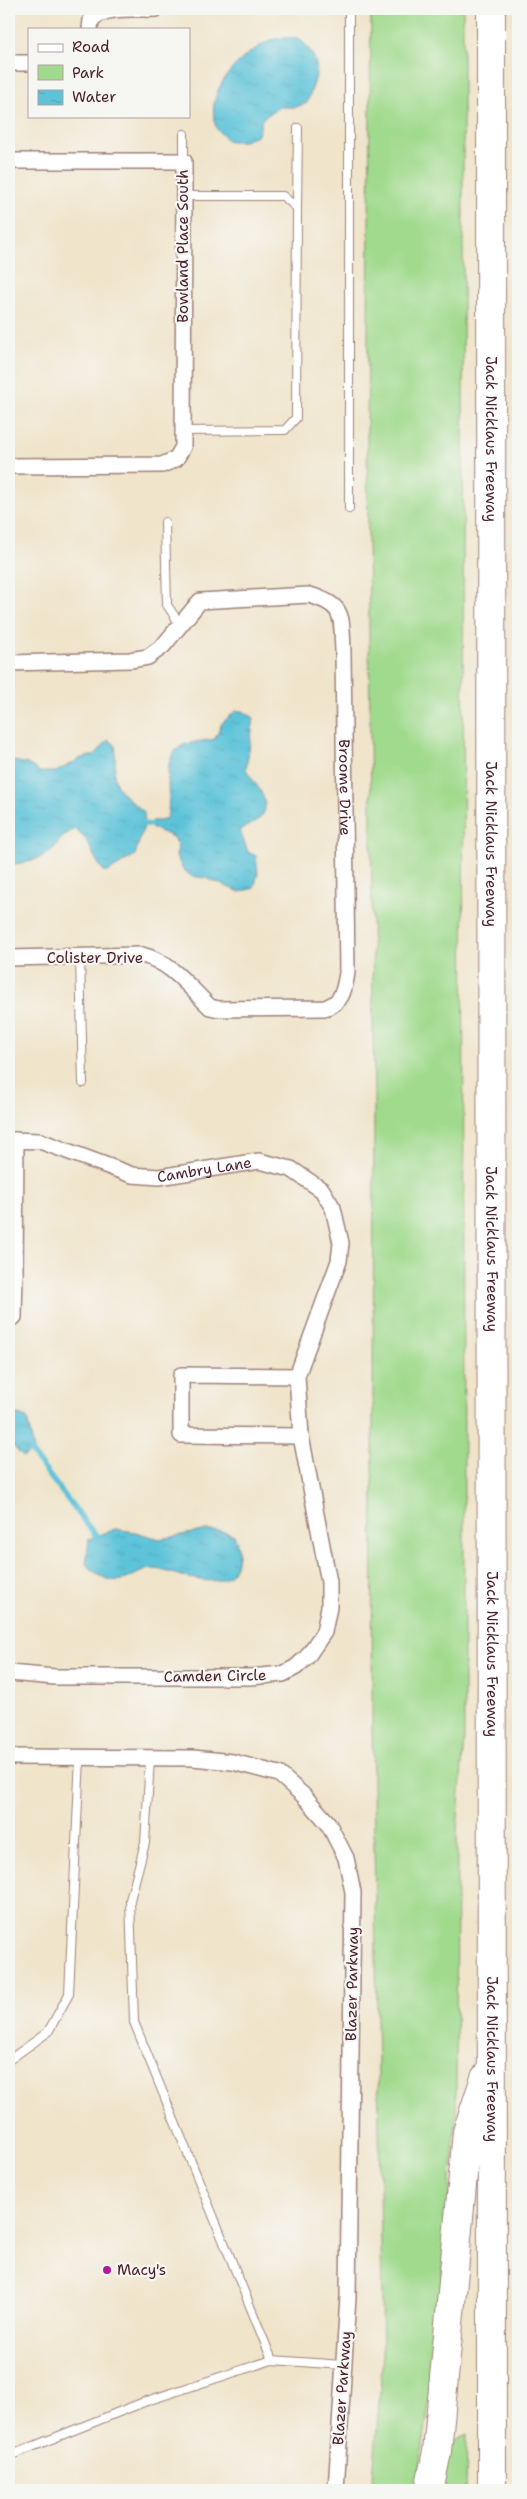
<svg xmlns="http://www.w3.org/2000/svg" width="527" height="2499" viewBox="0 0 527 2499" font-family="'Shantell Sans',sans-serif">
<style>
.green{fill:#a0da8d;stroke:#757c5c}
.water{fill:url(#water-ripples);stroke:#537182}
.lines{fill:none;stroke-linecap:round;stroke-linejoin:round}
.stream{stroke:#5cc3d9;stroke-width:5.5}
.service-casing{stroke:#9d827a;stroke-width:10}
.minor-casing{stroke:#9d827a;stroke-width:18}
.motorway-casing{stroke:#9d827a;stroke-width:30}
.service{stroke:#fff;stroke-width:8}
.minor{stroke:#fff;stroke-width:15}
.motorway{stroke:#fff;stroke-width:28}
.poi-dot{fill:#b5179e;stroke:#f6f6f2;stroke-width:2}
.labels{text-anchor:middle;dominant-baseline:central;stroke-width:4.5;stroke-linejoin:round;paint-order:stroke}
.street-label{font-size:15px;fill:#4a1f2b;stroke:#f6f6f2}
.poi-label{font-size:15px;fill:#4a1f2b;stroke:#f6f6f2;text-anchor:start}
</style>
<defs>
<pattern id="water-ripples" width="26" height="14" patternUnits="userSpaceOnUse" patternTransform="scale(1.25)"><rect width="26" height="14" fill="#5cc3d9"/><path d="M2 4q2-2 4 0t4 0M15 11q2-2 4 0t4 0" fill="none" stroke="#52a7ba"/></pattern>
</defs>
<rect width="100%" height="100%" fill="#f6f6f2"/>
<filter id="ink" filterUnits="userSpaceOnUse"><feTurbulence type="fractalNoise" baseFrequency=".02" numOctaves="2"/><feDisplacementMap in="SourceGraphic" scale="10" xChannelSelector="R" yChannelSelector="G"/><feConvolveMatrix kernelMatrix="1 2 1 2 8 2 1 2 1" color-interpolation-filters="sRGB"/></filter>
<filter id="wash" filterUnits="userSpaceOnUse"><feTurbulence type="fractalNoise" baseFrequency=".0096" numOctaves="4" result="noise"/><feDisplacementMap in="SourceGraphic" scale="20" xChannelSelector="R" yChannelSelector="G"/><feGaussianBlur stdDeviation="1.12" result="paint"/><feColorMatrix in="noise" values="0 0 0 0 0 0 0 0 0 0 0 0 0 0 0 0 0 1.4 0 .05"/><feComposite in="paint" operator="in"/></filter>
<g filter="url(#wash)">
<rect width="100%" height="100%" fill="#f0e4ca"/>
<g class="green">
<path d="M 371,9 L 463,9 L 464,1740 L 457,1831 L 456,2121 L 436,2352 L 417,2490 L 372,2490 L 383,2355 L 372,1729 L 374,1107 L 367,438 Z"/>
<path d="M 467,2434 L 466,2490 L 442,2490 L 450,2442 Z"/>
</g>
<g class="water">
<path d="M 299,38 C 324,64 318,71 307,103 L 296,107 L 279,107 L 262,119 L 258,135 L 244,141 L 228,141 C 224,137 218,132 216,127 C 203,90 241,53 272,40 C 280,37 291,38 299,38 Z"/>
<path d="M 236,711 L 243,711 L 254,718 L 246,769 C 253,783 275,802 260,818 C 255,824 246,825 240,831 L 248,852 L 256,856 L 258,873 L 254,888 L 240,892 L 206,878 L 191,876 L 183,869 L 176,856 L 178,848 L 173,837 L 152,828 L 152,821 L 161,821 L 167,817 C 173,795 158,755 184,745 C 194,741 205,741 215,739 L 222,723 Z"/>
<path d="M 108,740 L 115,745 C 117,756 113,771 115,780 C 119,794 134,803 144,812 L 144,826 L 135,855 L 106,873 C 92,860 92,842 76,829 C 60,836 63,839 53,849 C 41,860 24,864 9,864 L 9,760 L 28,764 L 40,772 L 56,772 L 81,758 L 95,755 Z"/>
<path d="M 9,1412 L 27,1418 L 34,1450 L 23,1457 L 13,1446 L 9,1445 Z"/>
<path d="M 115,1529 L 135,1532 L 160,1539 L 203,1531 L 220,1531 L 234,1535 C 239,1547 239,1553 236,1565 C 225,1597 175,1571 155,1569 C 143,1569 136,1575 126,1579 C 110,1584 95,1575 86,1563 L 89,1539 Z"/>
</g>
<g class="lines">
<g class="stream">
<path d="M 144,824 L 152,825"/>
<path d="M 31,1452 L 96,1536"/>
</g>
</g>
</g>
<g filter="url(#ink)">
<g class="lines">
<defs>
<g id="service">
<path d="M 184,161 L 184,134"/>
<path d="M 297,208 L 298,128"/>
<path d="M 183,431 L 285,430 L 296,418 L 297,208 L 283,196 L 183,196"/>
<path d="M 349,509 L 349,9"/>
<path d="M 165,522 L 167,605 L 180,624"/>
<path d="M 80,957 L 83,1083"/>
<path d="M 150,1759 L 145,1843 L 130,1900 L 134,2022 L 272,2360"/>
<path d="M 9,2060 L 48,2032 L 69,1994 L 80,1757"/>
<path d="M 9,2456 L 144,2402 L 272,2360 L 343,2365"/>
</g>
<g id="minor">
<path d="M 90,29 L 91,20 C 105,5 137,10 156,9"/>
<path d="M 9,63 L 29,63"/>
<path d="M 9,161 L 184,161 L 184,175 L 183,447 L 176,459 L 162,465 L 9,466"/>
<path id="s1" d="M 9,663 L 130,660 L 148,657 L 163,646 L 200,601 L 309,595 C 346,605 341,617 343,651 L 347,973 C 344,990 343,1002 325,1008 L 219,1009 L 210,1007 C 189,987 171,962 142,955 L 9,958"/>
<path id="s2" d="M 9,1140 L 40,1141 L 132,1175 L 159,1177 L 259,1161 L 291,1169 L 322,1190 L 333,1208 L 341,1243 L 339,1261 L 297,1376 L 301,1436 L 329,1582 L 329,1607 L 324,1632 L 307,1657 L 296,1667 L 283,1674 L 250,1677 L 55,1677 L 9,1673"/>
<path d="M 9,1274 L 15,1274 L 14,1317 L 9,1317"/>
<path d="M 15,1274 L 16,1140"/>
<path d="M 297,1376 L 181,1375 L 181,1435 L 301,1436"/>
<path d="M 9,1757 L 193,1758 L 233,1762 L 279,1774 L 304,1796 L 328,1823 L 346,1858 L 353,1892 L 348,2297 L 336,2490"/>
</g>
<g id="motorway">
<path id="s3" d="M 491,9 L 492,2490"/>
<path d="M 429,2490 L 437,2452 L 467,2132 L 485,2078"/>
</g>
</defs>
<use href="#service" class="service-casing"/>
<use href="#minor" class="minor-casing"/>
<use href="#motorway" class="motorway-casing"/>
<use href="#service" class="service"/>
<use href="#minor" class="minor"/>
<use href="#motorway" class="motorway"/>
</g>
</g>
<circle class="poi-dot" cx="107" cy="2270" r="5"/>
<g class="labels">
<g class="street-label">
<text transform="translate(183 246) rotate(-90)">Bowland Place South</text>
<text stroke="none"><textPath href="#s3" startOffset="430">Jack Nicklaus Freeway</textPath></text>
<text stroke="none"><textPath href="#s1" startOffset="536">Broome Drive</textPath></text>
<text stroke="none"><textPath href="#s3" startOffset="835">Jack Nicklaus Freeway</textPath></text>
<text x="95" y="958">Colister Drive</text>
<text stroke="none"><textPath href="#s2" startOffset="202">Cambry Lane</textPath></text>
<text stroke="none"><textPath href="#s3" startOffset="1240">Jack Nicklaus Freeway</textPath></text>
<text stroke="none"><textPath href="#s3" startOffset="1645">Jack Nicklaus Freeway</textPath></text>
<text transform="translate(215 1676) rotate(-1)">Camden Circle</text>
<text transform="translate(352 1984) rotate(-89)">Blazer Parkway</text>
<text stroke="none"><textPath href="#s3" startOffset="2050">Jack Nicklaus Freeway</textPath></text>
<text transform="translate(342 2388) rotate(-86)">Blazer Parkway</text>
</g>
<g class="poi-label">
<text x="117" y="2270">Macy's</text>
</g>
</g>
<rect width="527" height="2499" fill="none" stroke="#f6f6f2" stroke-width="30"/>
<rect x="28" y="28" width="162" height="90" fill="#f6f6f2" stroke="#b1a0a2"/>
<rect x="38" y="44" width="25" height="8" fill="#ffffff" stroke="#b1a0a2"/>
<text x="72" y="52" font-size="15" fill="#4a1f2b">Road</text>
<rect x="38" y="65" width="25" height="15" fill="#a0da8d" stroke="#b1a0a2"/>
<text x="72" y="78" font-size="15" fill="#4a1f2b">Park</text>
<rect x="38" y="90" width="25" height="15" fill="url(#water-ripples)" stroke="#b1a0a2"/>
<text x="72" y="102" font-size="15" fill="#4a1f2b">Water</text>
</svg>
